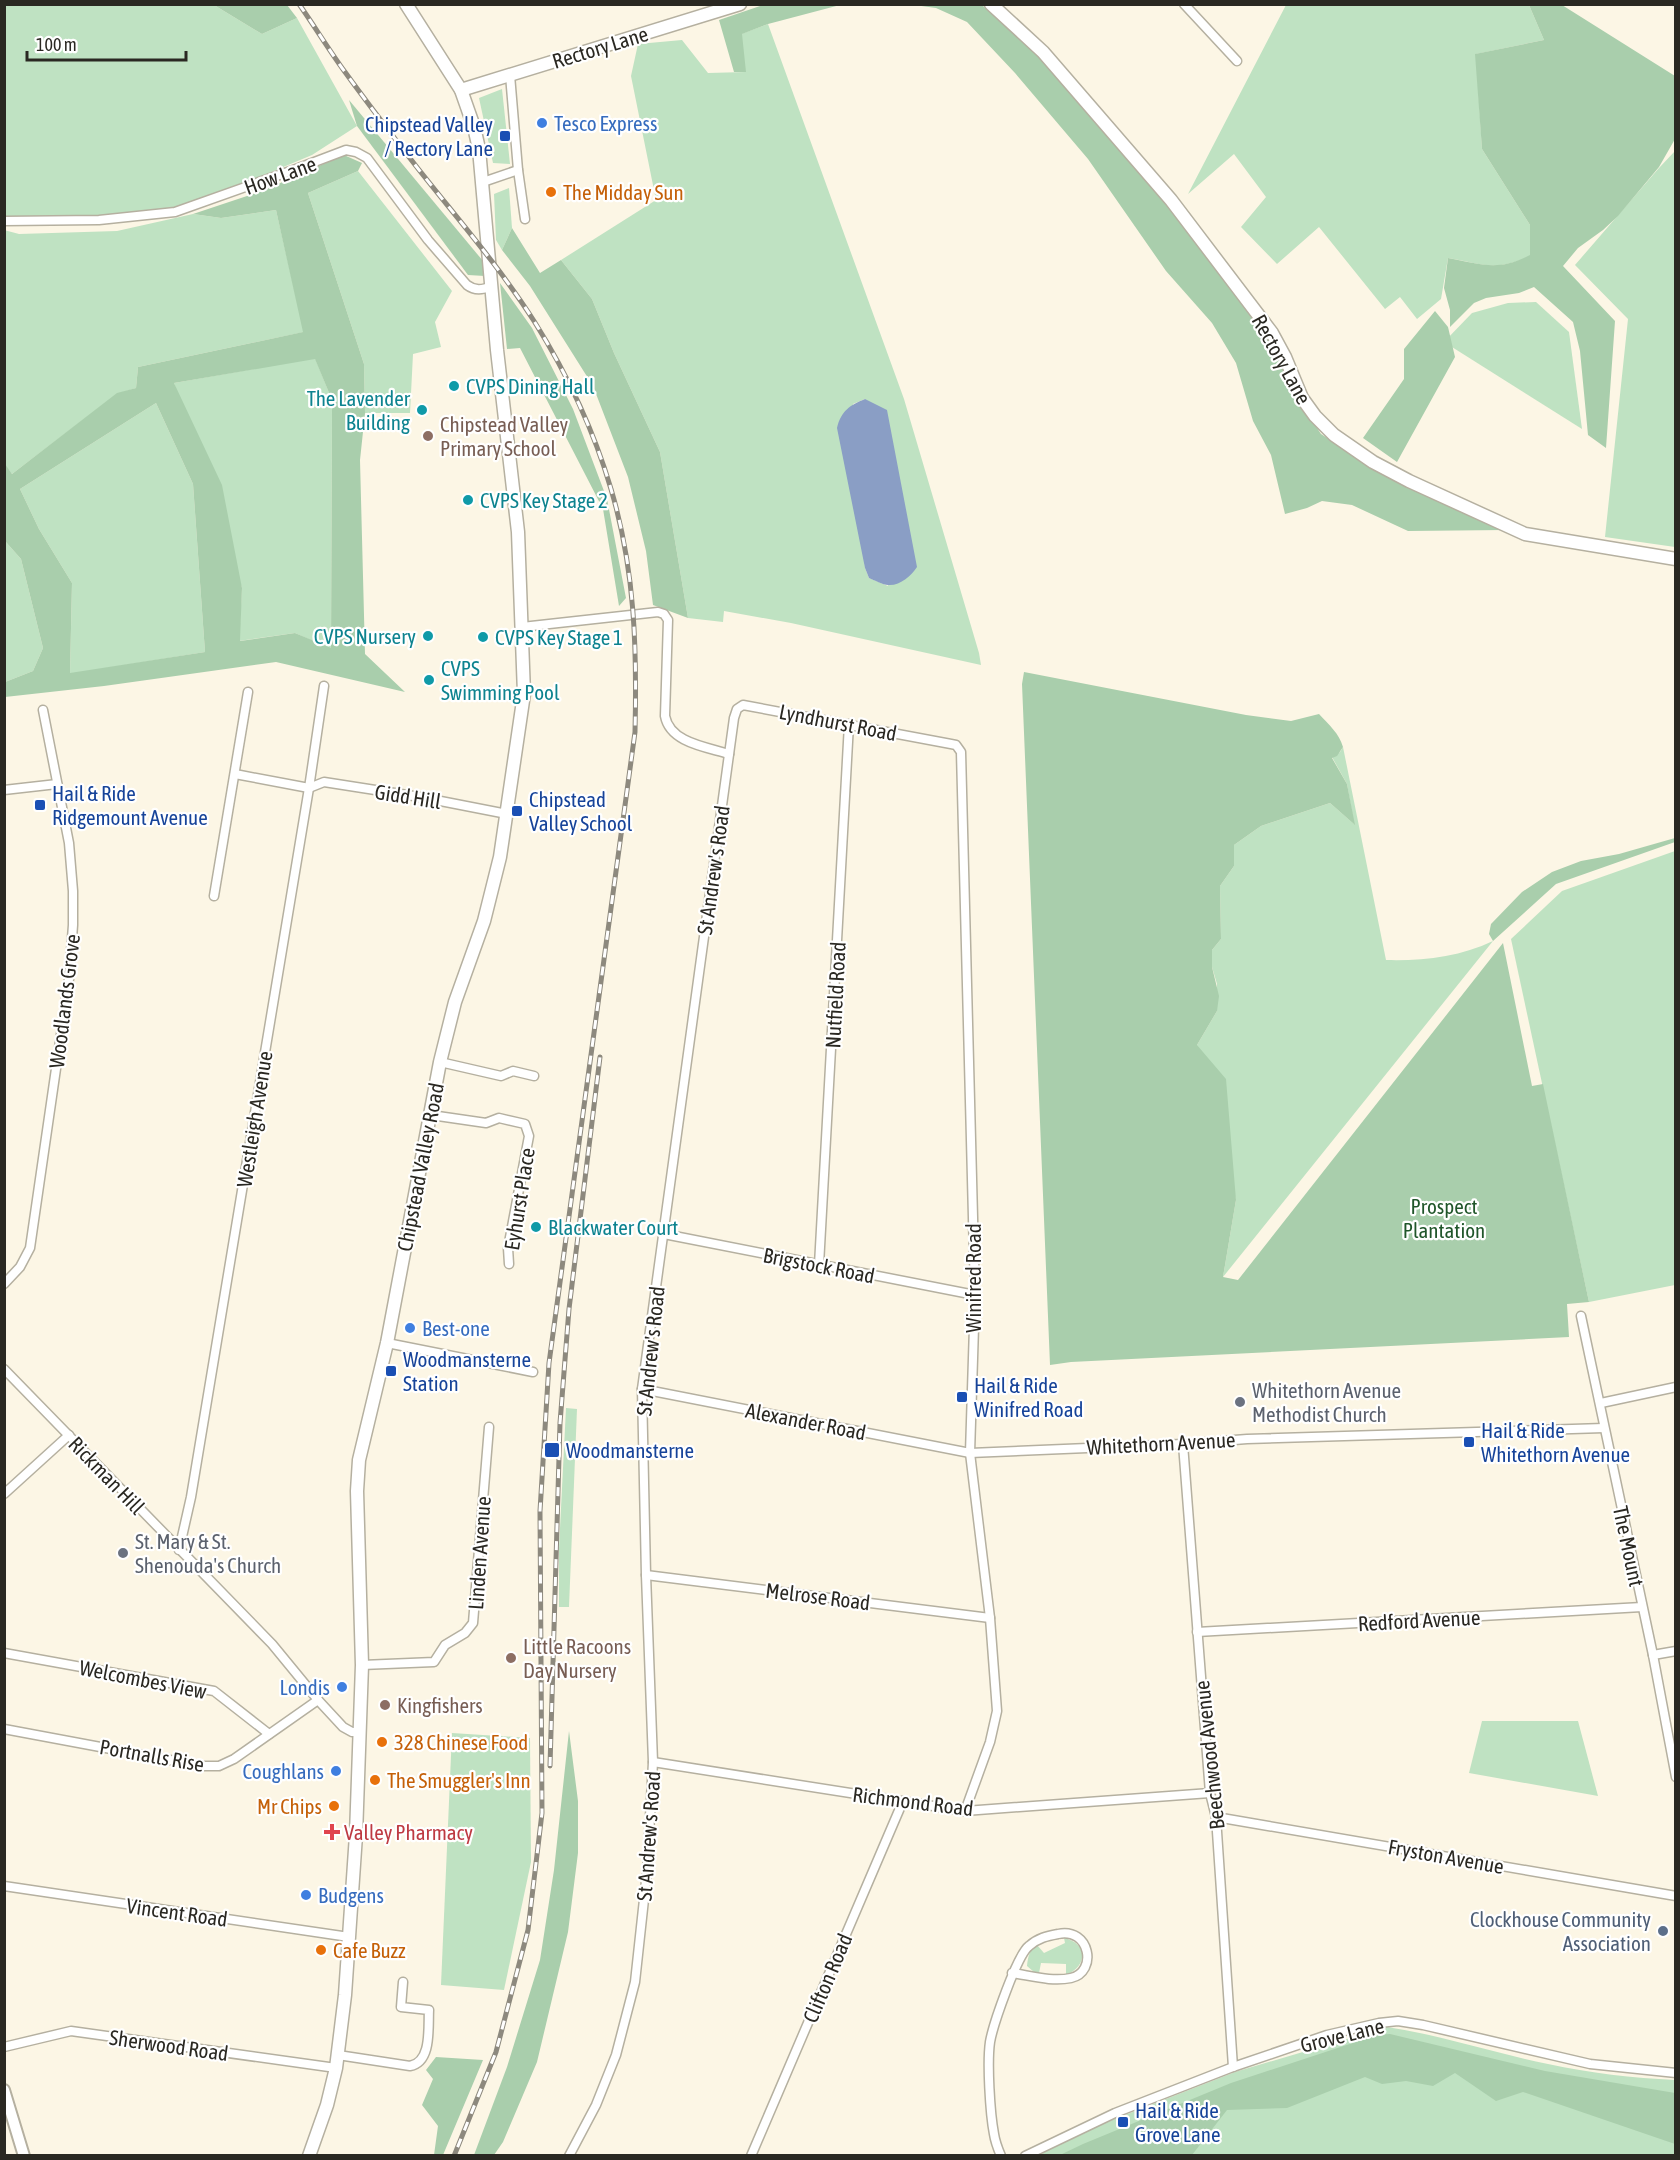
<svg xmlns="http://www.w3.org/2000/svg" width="1680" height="2160" viewBox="0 0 1680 2160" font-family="'Asap Condensed',sans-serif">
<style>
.green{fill:#bfe2c2;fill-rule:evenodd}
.forest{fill:#a9ceac;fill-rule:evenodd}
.water{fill:#8a9ec5}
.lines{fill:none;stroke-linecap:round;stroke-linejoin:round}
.minor-casing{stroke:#b5b0a0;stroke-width:11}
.tertiary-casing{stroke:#b5b0a0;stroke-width:14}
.secondary-casing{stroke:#b5b0a0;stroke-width:15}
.minor{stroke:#fff;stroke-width:8}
.tertiary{stroke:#fff;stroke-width:10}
.secondary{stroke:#fff;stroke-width:12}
.rail-casing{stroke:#8d897e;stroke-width:5}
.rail{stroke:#fff;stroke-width:3;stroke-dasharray:9;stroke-linecap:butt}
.shop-dot{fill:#3f7fe0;stroke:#fff;stroke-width:2}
.transit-dot{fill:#1a4fb4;stroke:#fff;stroke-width:2}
.food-dot{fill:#e8710a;stroke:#fff;stroke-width:2}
.culture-dot{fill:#0f9aa8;stroke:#fff;stroke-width:2}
.education-dot{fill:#8d6e63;stroke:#fff;stroke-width:2}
.worship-dot{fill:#6b7280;stroke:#fff;stroke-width:2}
.health-dot{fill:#e0444e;stroke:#fff;stroke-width:2}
.service-dot{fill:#5c6f8a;stroke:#fff;stroke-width:2}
.labels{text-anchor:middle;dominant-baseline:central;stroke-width:4.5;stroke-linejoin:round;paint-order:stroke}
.street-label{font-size:21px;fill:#2a2822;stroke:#fff}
.shop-label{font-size:21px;fill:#366cbe;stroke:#fff;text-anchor:start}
.transit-label{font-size:21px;fill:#164399;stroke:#fff;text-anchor:start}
.food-label{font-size:21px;fill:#c56008;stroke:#fff;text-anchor:start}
.culture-label{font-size:21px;fill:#0d838f;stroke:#fff;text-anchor:start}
.education-label{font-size:21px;fill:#785e54;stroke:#fff;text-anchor:start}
.park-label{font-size:21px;fill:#20562a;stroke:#fff}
.worship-label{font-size:21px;fill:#5b616d;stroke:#fff;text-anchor:start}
.health-label{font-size:21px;fill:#be3a42;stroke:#fff;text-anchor:start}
.service-label{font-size:21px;fill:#4e5e75;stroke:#fff;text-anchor:end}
</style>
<rect width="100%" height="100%" fill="#fcf6e5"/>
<g class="green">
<path d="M 4,5 L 214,5 L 262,34 L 297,18 L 357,126 L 312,155 L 175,212 L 5,221 Z"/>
<path d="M 1286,5 L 1529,5 L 1544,40 L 1476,54 L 1482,149 L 1530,225 L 1530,256 C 1497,272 1482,264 1448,258 L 1441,299 L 1417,319 L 1400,297 L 1385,309 L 1319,227 L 1277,264 L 1241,227 L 1266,197 L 1234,154 L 1188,194 Z"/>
<path d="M 768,24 L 904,399 L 979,653 L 981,665 L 791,623 L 724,611 L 723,622 L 688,618 L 660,452 L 614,353 L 592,299 L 561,260 L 656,200 L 631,76 L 638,44 L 682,40 L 708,73 L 745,72 L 741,34 ZM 865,399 L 888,586 L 869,578 L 865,568 L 853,404 Z"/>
<path d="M 502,89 L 510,164 L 493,163 L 479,98 Z"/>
<path d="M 1675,151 L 1675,547 L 1605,537 L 1628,319 L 1575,265 L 1659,168 Z"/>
<path d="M 358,171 L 452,291 L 435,322 L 441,347 L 413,354 L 410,413 L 365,413 L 364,364 L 308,193 Z"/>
<path d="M 509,188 L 512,228 L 502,250 L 496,240 L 494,194 Z"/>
<path d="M 276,210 L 304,332 L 138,367 L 136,388 L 117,394 L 12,474 L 4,464 L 4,230 L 19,234 L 117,231 L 193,214 L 221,218 Z"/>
<path d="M 1536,302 L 1569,332 L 1582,429 L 1444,342 L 1472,313 L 1508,303 Z"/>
<path d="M 315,358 L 332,400 L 331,649 L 295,633 L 239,641 L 242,588 L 174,383 Z"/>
<path d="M 156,403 L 193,484 L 205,652 L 70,674 L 72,583 L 39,529 L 20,489 Z"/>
<path d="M 5,541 L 21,559 L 43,648 L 33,671 L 5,682 Z"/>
<path d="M 1343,747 L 1386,960 C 1422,961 1460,957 1493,941 L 1223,1277 L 1236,1200 L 1197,1045 L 1217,1011 L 1217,984 L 1212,967 L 1212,950 L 1221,939 L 1220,886 L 1234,866 L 1234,845 L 1261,826 L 1330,803 L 1354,824 L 1347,784 L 1332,757 L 1340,752 Z"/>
<path d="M 1675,851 L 1675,1285 L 1589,1302 L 1511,939 L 1562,891 Z"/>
<path d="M 566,1408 L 577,1409 L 569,1607 L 559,1607 L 559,1548 Z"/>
<path d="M 1482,1721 L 1578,1721 L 1598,1796 L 1469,1773 Z"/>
<path d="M 452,1733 L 530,1738 L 531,1862 L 504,1990 L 441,1985 Z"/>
<path d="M 1064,1938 C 1088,1943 1088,1966 1066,1975 L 1066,1964 L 1041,1963 L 1039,1973 L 1034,1972 L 1027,1966 C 1028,1957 1029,1950 1037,1945 L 1044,1953 L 1065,1943 Z"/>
<path d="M 1387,2027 C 1441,2035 1494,2053 1548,2064 C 1590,2073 1633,2078 1675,2080 L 1675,2155 L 1038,2156 L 1079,2133 L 1235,2072 Z"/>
</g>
<g class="forest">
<path d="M 214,5 L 287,5 L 297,18 L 262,34 Z"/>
<path d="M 763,5 L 763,4 L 840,5 L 768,24 L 742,34 L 746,72 L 734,72 L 719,20 Z"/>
<path d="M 914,5 L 982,5 L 1037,54 L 1173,209 L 1275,346 L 1289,386 L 1321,434 L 1384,475 L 1505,530 L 1408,531 L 1352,505 L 1322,501 L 1307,508 L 1285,514 L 1271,455 L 1253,421 L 1236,363 L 1212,323 L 1166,271 L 1088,159 L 1015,73 L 967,22 L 936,8 Z"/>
<path d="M 1529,5 L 1562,5 L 1675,76 L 1675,139 L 1659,167 L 1618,216 L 1603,230 L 1578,248 L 1563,266 L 1615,321 L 1606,448 L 1588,435 L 1580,351 L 1573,322 L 1534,287 L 1519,293 L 1486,298 L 1474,303 L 1450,327 L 1450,310 L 1444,288 L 1448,258 C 1480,264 1499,272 1530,255 L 1530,225 L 1482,149 L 1475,54 L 1544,40 Z"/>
<path d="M 349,100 L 483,261 L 485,276 L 468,275 L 357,126 Z"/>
<path d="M 344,155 L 362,163 L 358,171 L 308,193 L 364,364 L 365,413 L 360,460 L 365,654 L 405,692 L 276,662 L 104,686 L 5,697 L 5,682 L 33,671 L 43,648 L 21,559 L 5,541 L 5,464 L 12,474 L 117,393 L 136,388 L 138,367 L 303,332 L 276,210 L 221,218 L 193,214 L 262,191 ZM 315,359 L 332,400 L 331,648 L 295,633 L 240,641 L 242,588 L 222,485 L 174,383 ZM 156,403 L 193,484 L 205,652 L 70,673 L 72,583 L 39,529 L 20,489 Z"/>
<path d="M 512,228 L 540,273 L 561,260 L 592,299 L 614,353 L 660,452 L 688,618 L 653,605 L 646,551 L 628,477 L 593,386 L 530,286 L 502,250 Z"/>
<path d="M 500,283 L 532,328 L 573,409 L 607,499 L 626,598 L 619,606 L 603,509 L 520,348 L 507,349 Z"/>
<path d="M 1435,311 L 1448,327 L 1455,357 L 1397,462 L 1363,438 L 1404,379 L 1404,349 Z"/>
<path d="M 1024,672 L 1246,715 L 1291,721 L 1319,714 C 1329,725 1339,733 1343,747 L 1337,756 L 1332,758 L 1347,784 L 1355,825 L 1330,803 L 1261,826 L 1234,845 L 1234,866 L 1220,886 L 1221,939 L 1212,950 L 1212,967 L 1219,996 L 1217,1011 L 1197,1045 L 1226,1079 L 1236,1200 L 1223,1277 L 1238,1280 L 1503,943 L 1532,1086 L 1543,1084 L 1589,1302 L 1567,1304 L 1569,1337 L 1071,1362 L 1050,1365 L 1022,684 Z"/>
<path d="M 1675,838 L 1675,842 L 1556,884 L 1493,941 L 1489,934 L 1491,924 L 1522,892 L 1552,872 L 1581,861 L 1619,854 Z"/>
<path d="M 569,1731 L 578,1801 L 578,1853 L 568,1932 L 537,2062 L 503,2142 L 494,2155 L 474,2155 L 507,2067 L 540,1960 L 554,1870 Z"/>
<path d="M 1390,2034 L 1545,2071 L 1675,2093 L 1675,2144 L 1523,2092 L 1496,2101 L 1455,2073 L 1433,2086 L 1406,2081 L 1382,2084 L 1365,2077 L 1287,2108 L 1227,2110 L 1192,2155 L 1060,2155 L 1083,2144 L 1231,2083 L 1377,2035 Z"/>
<path d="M 436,2057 L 483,2060 L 443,2155 L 434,2155 L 438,2126 L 422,2105 L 433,2079 L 426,2070 Z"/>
</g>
<path class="water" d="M 865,399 L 887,410 L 917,567 C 911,576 900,586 888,585 C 883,585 874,580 869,578 L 865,568 L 837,428 C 841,411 850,405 865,399 Z"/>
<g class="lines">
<defs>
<g id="minor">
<path d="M 1184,4 L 1237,61"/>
<path d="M 510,75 L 518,170 L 525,219"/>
<path d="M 483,182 L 518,170"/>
<path d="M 4,221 L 99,220 L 175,212 L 296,169 L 346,150 L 356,152 L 367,158 L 428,240 L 467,285 C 475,291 482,290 492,286"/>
<path d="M 522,627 L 658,612 L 664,614 L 668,620 L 665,716 C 670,743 707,747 729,754"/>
<path d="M 235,774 L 309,788 L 324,782 L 420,797 L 507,814"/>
<path d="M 4,790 L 57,784"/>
<path d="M 214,896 L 248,692"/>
<path d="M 440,1062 L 501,1076 L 513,1071 L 534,1076"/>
<path d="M 431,1115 L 486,1123 L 499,1118 L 525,1124 L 529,1136 L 508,1248 L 509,1264"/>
<path d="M 664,1234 L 975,1295"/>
<path d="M 819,1265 L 849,724"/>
<path d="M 4,1284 L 20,1267 L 30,1248 L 69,979 L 73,925 L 73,891 L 69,843 L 43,710"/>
<path d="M 1581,1316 L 1653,1655 L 1676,1777"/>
<path d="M 387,1343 L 533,1372"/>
<path d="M 4,1369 L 272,1644 L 318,1700 L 343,1727 L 352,1732 L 360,1732"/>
<path d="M 642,1389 L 970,1453 L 1183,1444 L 1247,1439 L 1604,1428"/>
<path d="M 1601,1403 L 1676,1387"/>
<path d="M 1183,1444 L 1210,1793 L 1216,1817 L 1233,2067"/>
<path d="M 4,1494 L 69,1435"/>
<path d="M 179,1550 L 191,1497 L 309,788 L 324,686"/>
<path d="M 646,1575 L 990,1618"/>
<path d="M 1197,1632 L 1642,1607"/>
<path d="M 4,1653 L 214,1691 L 269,1734"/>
<path d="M 1653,1655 L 1676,1651"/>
<path d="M 362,1665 L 434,1662 L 445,1645 L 465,1633 L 473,1623 L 489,1427"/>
<path d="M 4,1729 L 202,1766 L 219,1766 L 234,1759 L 318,1700"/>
<path d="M 653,1762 L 965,1811 L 1210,1793"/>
<path d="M 1216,1817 L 1676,1896"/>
<path d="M 4,1886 L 349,1937"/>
<path d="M 4,2047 L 71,2031 L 336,2068"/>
<path d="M 338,2055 L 410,2066 C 432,2062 428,2028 429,2010 L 401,2007 L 403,1982"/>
<path d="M 569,2156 L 596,2105 L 616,2055 L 635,1982 L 647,1872 L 653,1762 L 646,1575 L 642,1389 L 734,718 L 737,709 L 743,705 L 951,744 L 956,745 L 961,752 L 975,1295 L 970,1453 L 990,1618 L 997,1711 L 990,1742 L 965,1811"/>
<path d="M 751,2156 L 903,1801"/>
<path d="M 1001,2156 C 998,2149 995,2141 994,2134 C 990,2113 987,2063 990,2042 C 993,2025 1017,1955 1029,1946 C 1038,1938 1047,1936 1058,1934 C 1090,1927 1098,1972 1071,1978 C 1052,1982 1032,1976 1012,1973"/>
<path d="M 1025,2156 L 1115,2113 L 1233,2067 L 1327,2035 L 1379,2023 L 1398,2021 L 1423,2025 L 1590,2064 L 1676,2073"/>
</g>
<path id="tertiary" d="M 4,2090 L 24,2156"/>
<g id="secondary">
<path d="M 991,4 L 1043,52 L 1171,200 L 1272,333 L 1285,357 L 1302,398 L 1315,416 L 1334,435 L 1373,462 L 1409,481 L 1525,534 L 1676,559"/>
<path d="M 461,90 L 740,4"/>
<path d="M 309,2156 L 327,2105 L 336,2068 L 345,1995 L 356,1835 L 362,1665 L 357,1491 L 359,1460 L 387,1343 L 440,1062 L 455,1002 L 484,921 L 500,857 L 524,694 L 518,532 L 497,350 L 479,149 L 474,127 L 461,90 L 406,4"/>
</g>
</defs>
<use href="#minor" class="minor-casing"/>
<use href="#tertiary" class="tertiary-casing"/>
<use href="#secondary" class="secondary-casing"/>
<use href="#minor" class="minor"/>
<use href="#tertiary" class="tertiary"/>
<use href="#secondary" class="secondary"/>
<defs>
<g id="rail">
<path d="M 299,4 C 315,27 329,50 345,72 C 368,104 392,135 416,166 C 456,217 499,266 534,321 C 566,372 594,431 611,489 C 635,570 637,648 635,732 L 549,1363 L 540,1511 L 542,1813 L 528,1930 L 496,2052 L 454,2156"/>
<path d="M 550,1766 L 560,1423 L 569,1309 L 600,1057"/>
</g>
</defs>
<use href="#rail" class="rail-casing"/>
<use href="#rail" class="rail"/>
</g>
<g class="shop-dot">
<circle cx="542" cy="123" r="6"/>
<circle cx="410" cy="1328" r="6"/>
<circle cx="342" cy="1687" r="6"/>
<circle cx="336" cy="1771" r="6"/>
<circle cx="306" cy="1895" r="6"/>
</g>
<g class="transit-dot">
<rect x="499" y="130" width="12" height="12" rx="3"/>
<rect x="34" y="799" width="12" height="12" rx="3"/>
<rect x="511" y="805" width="12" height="12" rx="3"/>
<rect x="385" y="1365" width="12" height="12" rx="3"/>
<rect x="956" y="1391" width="12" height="12" rx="3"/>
<rect x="1463" y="1436" width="12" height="12" rx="3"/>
<rect x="544" y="1442" width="16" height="16" rx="3"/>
<rect x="1117" y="2116" width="12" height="12" rx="3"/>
</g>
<g class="food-dot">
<circle cx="551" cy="192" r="6"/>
<circle cx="382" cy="1742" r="6"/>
<circle cx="375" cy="1780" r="6"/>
<circle cx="334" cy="1806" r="6"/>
<circle cx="321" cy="1950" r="6"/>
</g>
<g class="culture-dot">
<circle cx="454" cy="386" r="6"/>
<circle cx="422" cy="410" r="6"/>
<circle cx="468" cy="500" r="6"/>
<circle cx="428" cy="636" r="6"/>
<circle cx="483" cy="637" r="6"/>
<circle cx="429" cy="680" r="6"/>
<circle cx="536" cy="1227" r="6"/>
</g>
<g class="education-dot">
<circle cx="428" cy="436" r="6"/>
<circle cx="511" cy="1658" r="6"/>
<circle cx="385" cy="1705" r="6"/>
</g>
<g class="worship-dot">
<circle cx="1240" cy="1402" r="6"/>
<circle cx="123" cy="1553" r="6"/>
</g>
<path class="health-dot" d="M329 1823h6v6h6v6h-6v6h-6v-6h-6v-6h6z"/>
<circle class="service-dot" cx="1663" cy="1931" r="6"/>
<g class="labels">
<g class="street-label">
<text transform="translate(600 47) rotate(-17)">Rectory Lane</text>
<text transform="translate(280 175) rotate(-20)">How Lane</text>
<text transform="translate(1282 359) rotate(61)">Rectory Lane</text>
<text transform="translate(838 722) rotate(11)">Lyndhurst Road</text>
<text transform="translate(408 796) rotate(9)">Gidd Hill</text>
<text transform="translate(713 870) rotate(-82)">St Andrew's Road</text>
<text transform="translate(835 995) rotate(-87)">Nutfield Road</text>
<text transform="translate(64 1001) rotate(-83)">Woodlands Grove</text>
<text transform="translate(254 1119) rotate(-81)">Westleigh Avenue</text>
<text transform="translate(420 1167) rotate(-79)">Chipstead Valley Road</text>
<text transform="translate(519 1199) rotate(-81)">Eyhurst Place</text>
<text transform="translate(819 1265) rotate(11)">Brigstock Road</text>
<text transform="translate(973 1278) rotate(-90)">Winifred Road</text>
<text transform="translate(650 1351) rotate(-84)">St Andrew's Road</text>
<text transform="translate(806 1421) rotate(11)">Alexander Road</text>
<text transform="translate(1161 1443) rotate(-3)">Whitethorn Avenue</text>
<text transform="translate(107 1475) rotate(46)">Rickman Hill</text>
<text transform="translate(1629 1546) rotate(78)">The Mount</text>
<text transform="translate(479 1553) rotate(-86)">Linden Avenue</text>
<text transform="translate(818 1596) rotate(7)">Melrose Road</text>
<text transform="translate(1419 1620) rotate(-3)">Redford Avenue</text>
<text transform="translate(143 1679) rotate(11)">Welcombes View</text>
<text transform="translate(152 1755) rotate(10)">Portnalls Rise</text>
<text transform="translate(1209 1755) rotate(-96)">Beechwood Avenue</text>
<text transform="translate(913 1801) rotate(7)">Richmond Road</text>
<text transform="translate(648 1836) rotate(-86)">St Andrew's Road</text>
<text transform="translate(1446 1856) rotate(10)">Fryston Avenue</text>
<text transform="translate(177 1912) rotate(8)">Vincent Road</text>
<text transform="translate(827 1978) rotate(-67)">Clifton Road</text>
<text transform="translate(1342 2035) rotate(-14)">Grove Lane</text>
<text transform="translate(169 2045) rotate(8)">Sherwood Road</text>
</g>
<g class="shop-label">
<text x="554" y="123">Tesco Express</text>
<text x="422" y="1328">Best-one</text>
<text x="330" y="1687" text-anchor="end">Londis</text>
<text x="324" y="1771" text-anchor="end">Coughlans</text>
<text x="318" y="1895">Budgens</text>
</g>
<g class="transit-label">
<text x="493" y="124" text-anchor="end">Chipstead Valley<tspan x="493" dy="24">/ Rectory Lane</tspan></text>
<text x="52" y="793">Hail &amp; Ride<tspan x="52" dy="24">Ridgemount Avenue</tspan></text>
<text x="529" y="799">Chipstead<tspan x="529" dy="24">Valley School</tspan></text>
<text x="403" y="1359">Woodmansterne<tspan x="403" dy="24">Station</tspan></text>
<text x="974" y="1385">Hail &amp; Ride<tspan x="974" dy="24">Winifred Road</tspan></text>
<text x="1481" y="1430">Hail &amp; Ride<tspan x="1481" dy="24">Whitethorn Avenue</tspan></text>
<text x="566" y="1450">Woodmansterne</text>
<text x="1135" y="2110">Hail &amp; Ride<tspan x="1135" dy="24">Grove Lane</tspan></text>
</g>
<g class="food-label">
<text x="563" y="192">The Midday Sun</text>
<text x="394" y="1742">328 Chinese Food</text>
<text x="387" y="1780">The Smuggler's Inn</text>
<text x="322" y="1806" text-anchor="end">Mr Chips</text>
<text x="333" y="1950">Cafe Buzz</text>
</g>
<g class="culture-label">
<text x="466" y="386">CVPS Dining Hall</text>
<text x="410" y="398" text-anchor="end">The Lavender<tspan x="410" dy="24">Building</tspan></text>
<text x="480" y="500">CVPS Key Stage 2</text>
<text x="416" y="636" text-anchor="end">CVPS Nursery</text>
<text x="495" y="637">CVPS Key Stage 1</text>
<text x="441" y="668">CVPS<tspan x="441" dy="24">Swimming Pool</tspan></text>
<text x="548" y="1227">Blackwater Court</text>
</g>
<g class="education-label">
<text x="440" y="424">Chipstead Valley<tspan x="440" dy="24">Primary School</tspan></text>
<text x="523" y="1646">Little Racoons<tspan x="523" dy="24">Day Nursery</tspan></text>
<text x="397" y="1705">Kingfishers</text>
</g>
<g class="park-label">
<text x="1444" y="1206">Prospect<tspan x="1444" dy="24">Plantation</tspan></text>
</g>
<g class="worship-label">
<text x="1252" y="1390">Whitethorn Avenue<tspan x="1252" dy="24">Methodist Church</tspan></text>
<text x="135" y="1541">St. Mary &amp; St.<tspan x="135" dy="24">Shenouda's Church</tspan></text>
</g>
<g class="health-label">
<text x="344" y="1832">Valley Pharmacy</text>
</g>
<g class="service-label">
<text x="1651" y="1919">Clockhouse Community<tspan x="1651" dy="24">Association</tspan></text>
</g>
</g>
<rect width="1680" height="2160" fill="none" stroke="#2a2822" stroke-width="12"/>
<path d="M27 51v9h159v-9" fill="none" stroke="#2a2822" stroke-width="3"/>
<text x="36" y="51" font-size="18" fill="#2a2822" stroke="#ffffff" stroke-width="4.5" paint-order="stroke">100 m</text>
</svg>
